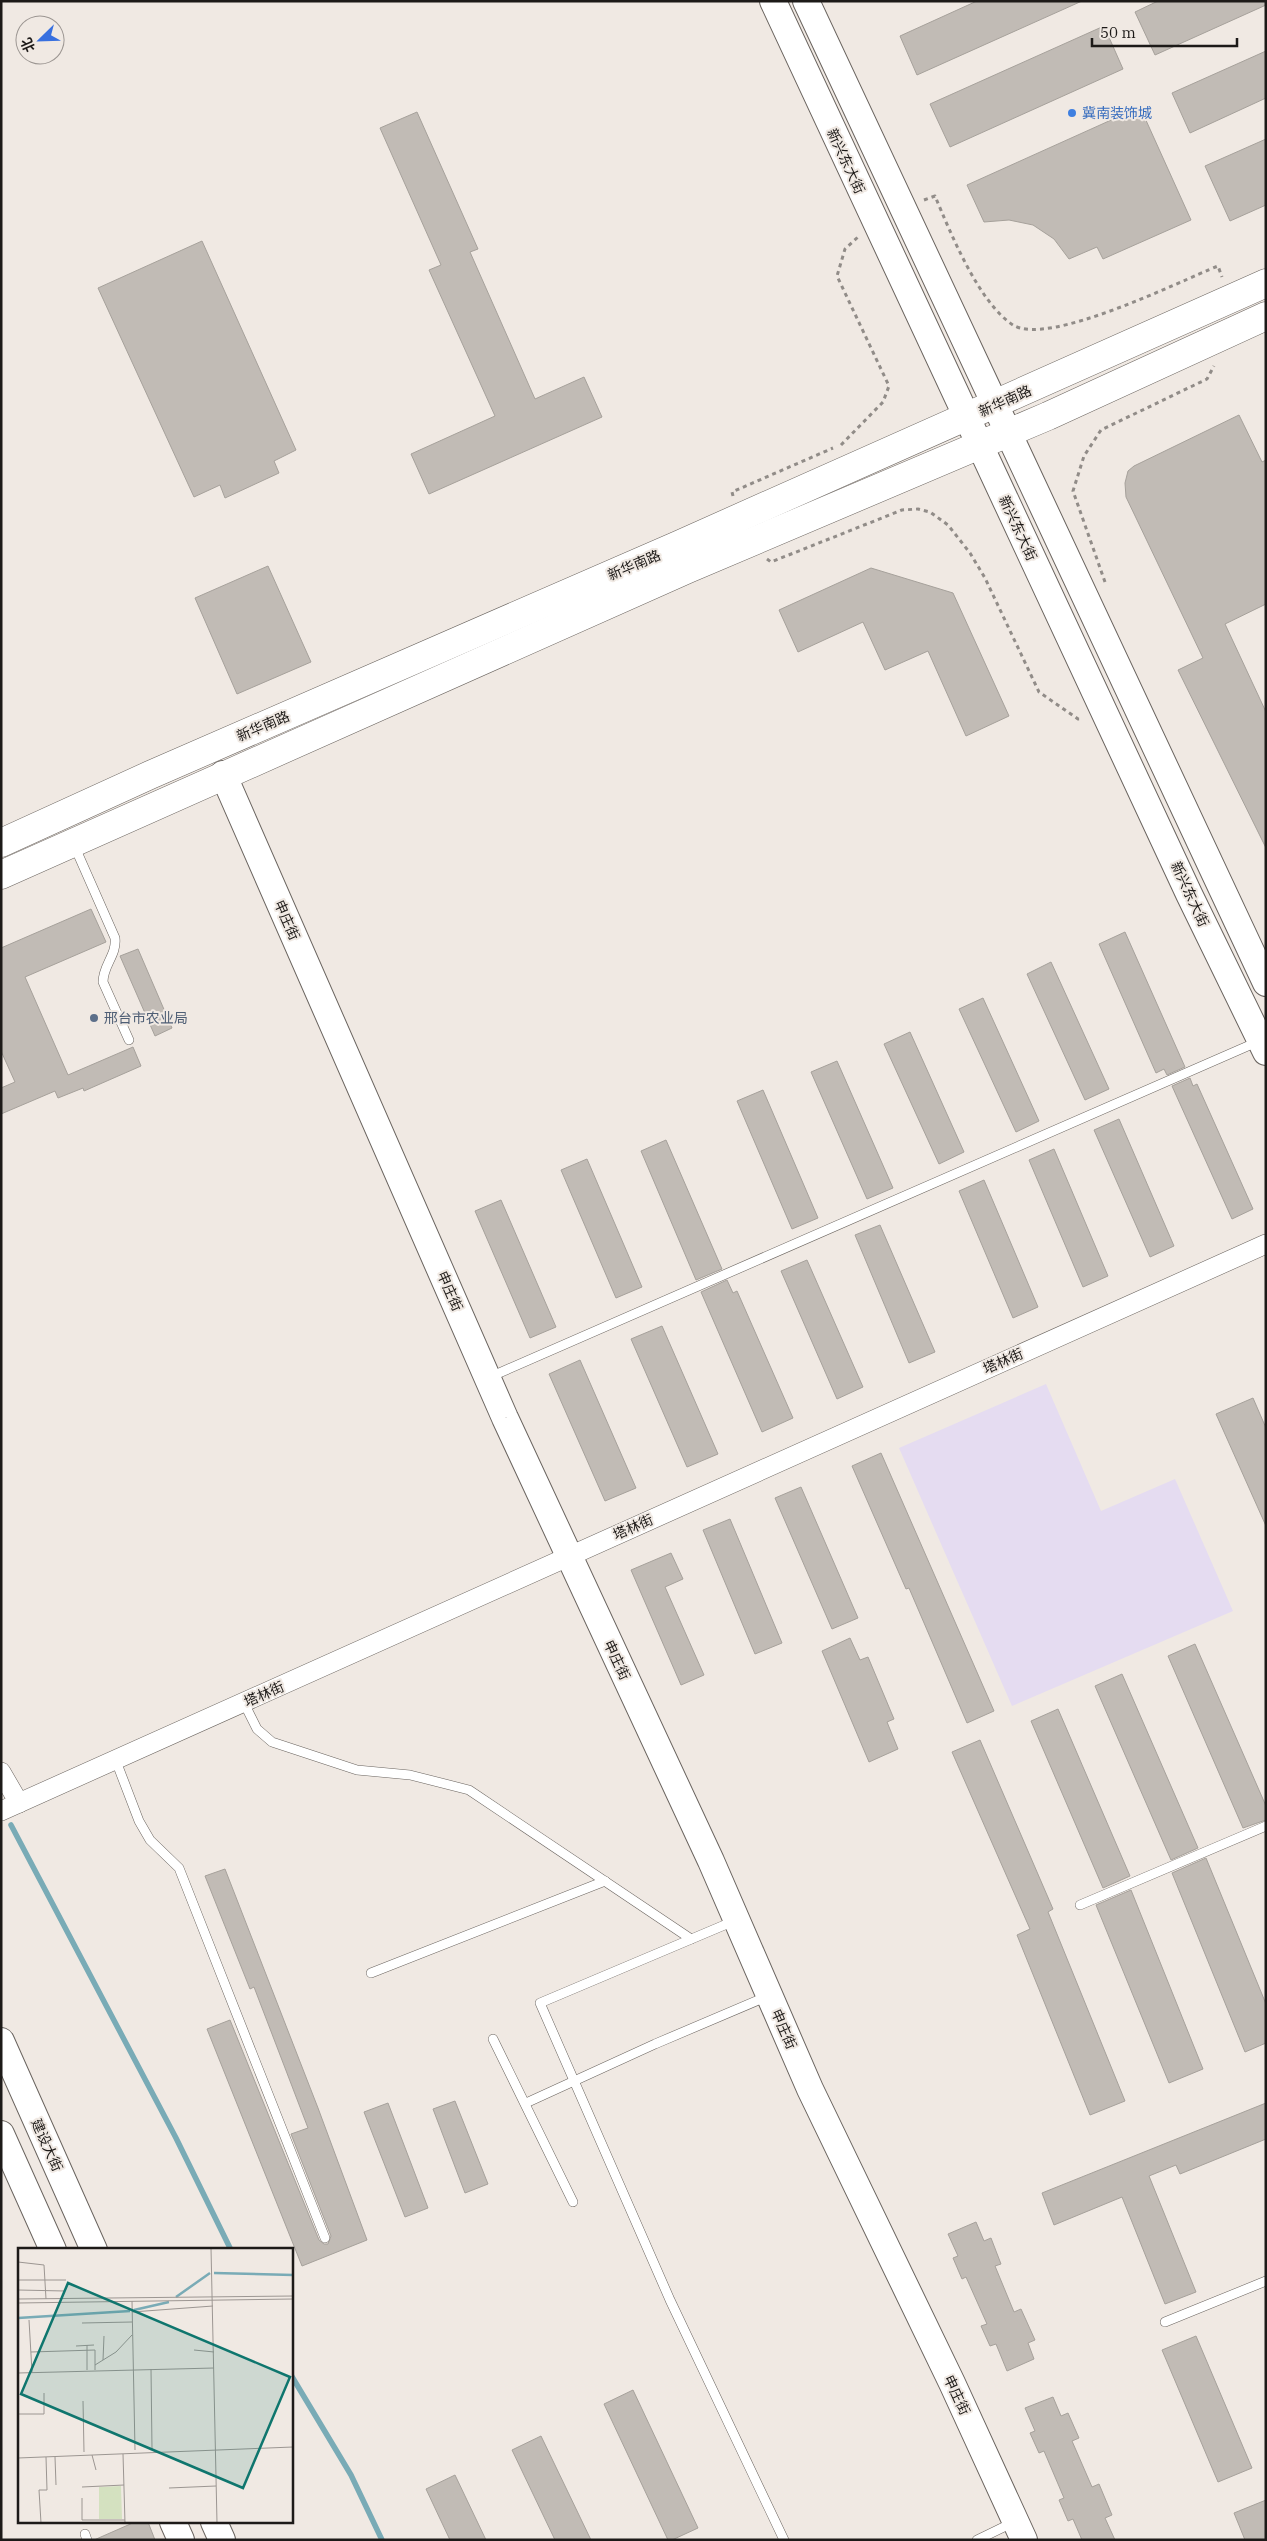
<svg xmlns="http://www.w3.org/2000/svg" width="1267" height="2541" viewBox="0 0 1267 2541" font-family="'IBM Plex Serif','Noto Sans SC',serif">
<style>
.education{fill:#e5dcf1}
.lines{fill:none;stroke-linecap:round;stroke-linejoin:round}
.stream{stroke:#79abb6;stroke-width:5.5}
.building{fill:#c1bbb5;stroke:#a6a19b}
.lane-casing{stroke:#6a645f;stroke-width:10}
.street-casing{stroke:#6a645f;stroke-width:20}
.secondary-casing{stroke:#6a645f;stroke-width:28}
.primary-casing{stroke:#6a645f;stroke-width:29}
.path{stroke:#918c88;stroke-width:3;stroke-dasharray:4 4;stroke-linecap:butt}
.lane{stroke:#fff;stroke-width:9}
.street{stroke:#fff;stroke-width:19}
.secondary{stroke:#fff;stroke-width:26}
.primary{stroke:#fff;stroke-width:28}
.shop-dot{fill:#3f7fe0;stroke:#f0e9e3;stroke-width:2}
.service-dot{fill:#5c6f8a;stroke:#f0e9e3;stroke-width:2}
.labels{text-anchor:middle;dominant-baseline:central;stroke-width:4;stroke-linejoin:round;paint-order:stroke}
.shop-label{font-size:14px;fill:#366cbe;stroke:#f0e9e3;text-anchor:start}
.street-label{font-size:14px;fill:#1d1a18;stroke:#f0e9e3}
.service-label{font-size:14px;fill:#4e5e75;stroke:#f0e9e3;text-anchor:start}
.inset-river{fill:none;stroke:#79abb6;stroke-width:2.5}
.inset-road{fill:none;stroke:#9c9692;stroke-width:1}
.view{fill:#0f766e;fill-opacity:0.15;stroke:#0f766e;stroke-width:2.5}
.inset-edge{fill:none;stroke:#1d1a18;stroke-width:2.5}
</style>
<rect width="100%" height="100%" fill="#f0e9e3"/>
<path class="education" d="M 1046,1384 L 1101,1511 L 1175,1479 L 1233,1611 L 1012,1706 L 899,1448 Z"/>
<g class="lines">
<g class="stream">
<path d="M 11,1825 L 176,2138 L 231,2250"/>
<path d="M 291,2375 L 351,2475 L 382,2540"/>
</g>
</g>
<g class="building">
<path d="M 977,1 L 1082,1 L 917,75 L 900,36 Z"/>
<path d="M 1158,1 L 1266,1 L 1266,5 L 1155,55 L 1135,12 Z"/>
<path d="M 1104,26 L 1123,69 L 950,147 L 930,104 Z"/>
<path d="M 1266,51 L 1266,98 L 1190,133 L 1172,93 Z"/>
<path d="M 1140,107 L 1191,220 L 1103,259 L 1097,247 L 1069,259 L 1054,239 L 1033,225 L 1009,220 L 984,222 L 967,185 Z"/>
<path d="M 417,112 L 478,249 L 470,252 L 535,399 L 584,377 L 602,417 L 429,494 L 411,454 L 495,416 L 429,270 L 441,265 L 380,128 Z"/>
<path d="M 1266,139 L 1266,205 L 1230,221 L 1205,166 Z"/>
<path d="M 202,241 L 296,450 L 274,461 L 279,473 L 225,498 L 220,485 L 194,497 L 98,288 Z"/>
<path d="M 1239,415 L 1262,462 L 1266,460 L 1266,604 L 1225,624 L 1266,712 L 1266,848 L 1178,670 L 1203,658 L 1126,497 L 1125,483 L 1128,471 L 1134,466 Z"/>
<path d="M 268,566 L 311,662 L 237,694 L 195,598 Z"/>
<path d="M 871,568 L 953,593 L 1009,716 L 966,736 L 928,651 L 885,670 L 863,622 L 798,652 L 779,610 Z"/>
<path d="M 91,909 L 106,942 L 25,977 L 68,1075 L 133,1047 L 141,1066 L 84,1091 L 83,1088 L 58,1098 L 55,1091 L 1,1114 L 1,1088 L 15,1082 L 1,1051 L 1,948 Z"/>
<path d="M 1125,932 L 1185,1067 L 1167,1075 L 1164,1069 L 1156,1073 L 1099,944 Z"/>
<path d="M 138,949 L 172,1028 L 155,1036 L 120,956 Z"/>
<path d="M 1051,962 L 1109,1089 L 1085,1100 L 1027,974 Z"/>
<path d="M 983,998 L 1039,1121 L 1016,1132 L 959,1009 Z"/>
<path d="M 910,1032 L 964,1152 L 939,1164 L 884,1044 Z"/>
<path d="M 837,1061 L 893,1188 L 867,1199 L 811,1072 Z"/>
<path d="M 1190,1078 L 1193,1086 L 1197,1084 L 1253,1209 L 1232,1219 L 1172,1086 Z"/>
<path d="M 763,1090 L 818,1218 L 792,1229 L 737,1101 Z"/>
<path d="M 1119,1119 L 1174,1246 L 1150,1257 L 1094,1130 Z"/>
<path d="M 666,1140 L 722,1269 L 696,1280 L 641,1151 Z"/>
<path d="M 1054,1149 L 1108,1276 L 1083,1287 L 1029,1160 Z"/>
<path d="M 587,1159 L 642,1287 L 616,1298 L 561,1170 Z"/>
<path d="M 984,1180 L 1038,1307 L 1013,1318 L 959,1191 Z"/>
<path d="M 501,1200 L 556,1327 L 530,1338 L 475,1211 Z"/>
<path d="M 880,1225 L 935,1352 L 909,1363 L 855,1235 Z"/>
<path d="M 807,1260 L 863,1387 L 837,1399 L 781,1271 Z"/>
<path d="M 727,1280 L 733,1293 L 737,1291 L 793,1418 L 762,1432 L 701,1292 Z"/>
<path d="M 662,1326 L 718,1454 L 687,1467 L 631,1339 Z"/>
<path d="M 580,1360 L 636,1488 L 605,1501 L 549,1374 Z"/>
<path d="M 1253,1398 L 1266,1428 L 1266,1526 L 1216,1414 Z"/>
<path d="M 881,1453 L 994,1711 L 967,1723 L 909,1588 L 906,1589 L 852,1466 Z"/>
<path d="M 801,1487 L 858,1618 L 832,1629 L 775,1498 Z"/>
<path d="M 730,1519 L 782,1643 L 755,1654 L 703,1530 Z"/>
<path d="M 671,1553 L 683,1579 L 665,1587 L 704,1675 L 681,1685 L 631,1570 Z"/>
<path d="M 850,1638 L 860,1660 L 868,1657 L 894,1719 L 887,1722 L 898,1749 L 869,1762 L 822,1651 Z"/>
<path d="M 1195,1644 L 1266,1806 L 1266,1820 L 1243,1828 L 1168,1656 Z"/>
<path d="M 1122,1674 L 1198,1848 L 1171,1860 L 1095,1686 Z"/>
<path d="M 1058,1709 L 1130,1876 L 1103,1888 L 1031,1721 Z"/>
<path d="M 980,1740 L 1053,1909 L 1048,1912 L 1125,2101 L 1090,2115 L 1017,1935 L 1030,1929 L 952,1752 Z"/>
<path d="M 1206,1858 L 1266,2004 L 1266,2043 L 1245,2052 L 1172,1873 Z"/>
<path d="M 225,1869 L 318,2108 L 367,2240 L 302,2266 L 207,2029 L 230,2020 L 319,2240 L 324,2244 L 328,2244 L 331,2236 L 291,2134 L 308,2128 L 254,1987 L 250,1989 L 205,1876 Z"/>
<path d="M 1131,1890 L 1203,2069 L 1169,2083 L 1096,1905 Z"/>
<path d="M 455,2101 L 488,2184 L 465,2193 L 433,2109 Z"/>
<path d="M 388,2103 L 428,2208 L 405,2217 L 364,2112 Z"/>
<path d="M 1266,2103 L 1266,2139 L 1180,2174 L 1176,2165 L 1149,2176 L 1196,2292 L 1165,2304 L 1122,2197 L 1054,2225 L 1042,2193 Z"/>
<path d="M 976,2222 L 984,2241 L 991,2238 L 1001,2264 L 995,2266 L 1014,2312 L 1021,2309 L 1035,2340 L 1028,2343 L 1034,2359 L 1007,2371 L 996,2344 L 990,2346 L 981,2326 L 987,2324 L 966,2277 L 962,2279 L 953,2258 L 958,2256 L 948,2234 Z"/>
<path d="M 1196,2336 L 1252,2468 L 1218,2482 L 1162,2350 Z"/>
<path d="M 633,2390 L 698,2528 L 672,2540 L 668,2540 L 604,2404 Z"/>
<path d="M 1053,2397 L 1061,2416 L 1068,2413 L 1079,2438 L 1072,2441 L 1092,2487 L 1099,2484 L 1112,2515 L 1105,2518 L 1115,2540 L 1082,2540 L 1073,2519 L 1068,2521 L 1059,2500 L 1064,2498 L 1044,2451 L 1039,2453 L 1030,2433 L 1035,2431 L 1025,2408 Z"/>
<path d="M 541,2436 L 591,2540 L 555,2540 L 512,2450 Z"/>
<path d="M 455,2475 L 486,2540 L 450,2540 L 426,2489 Z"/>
<path d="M 1266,2500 L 1266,2540 L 1245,2540 L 1234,2513 Z"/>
<path d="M 135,2522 L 148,2522 L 155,2540 L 94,2540 Z"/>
</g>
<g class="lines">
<defs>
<g id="lane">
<path d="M 74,845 L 115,938 C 117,955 103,965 103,982 L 129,1040"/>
<path d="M 490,1377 L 1257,1042"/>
<path d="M 244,1703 L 257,1729 L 272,1742 L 357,1770 L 410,1775 L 469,1790 L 691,1939"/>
<path d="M 116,1761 L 139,1821 L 150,1840 L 179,1868 L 325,2238"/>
<path d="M 1080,1905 L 1266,1826"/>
<path d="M 734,1921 L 540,2003 L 670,2300 L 784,2540"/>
<path d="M 371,1973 L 605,1881"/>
<path d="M 493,2039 L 573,2202"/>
<path d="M 526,2103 L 655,2044 L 768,1996"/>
<path d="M 1165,2322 L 1266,2281"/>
<path d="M 85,2534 L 87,2540"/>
<path d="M 977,2540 L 1012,2523"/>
</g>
<g id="street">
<path d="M 1,1772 L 19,1803"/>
<path d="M 1,1811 L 1266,1244"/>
</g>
<g id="secondary">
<path d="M 773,1 L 1189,894 L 1266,1052"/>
<path d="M 806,1 L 1266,983"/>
<path d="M 223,774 L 505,1418 L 711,1861 L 810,2089 L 952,2383 L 1024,2540"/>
<path d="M 1,2041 L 94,2250"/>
<path d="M 1,2134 L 53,2250"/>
<path d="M 173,2522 L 181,2540"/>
<path d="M 214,2522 L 222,2540"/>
</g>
<g id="primary">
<path d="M 1,843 L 150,775 L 678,545 L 1266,283"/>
<path d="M 1,875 L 688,569 L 1048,416 L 1266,316"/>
</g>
</defs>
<use href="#lane" class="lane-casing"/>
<use href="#street" class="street-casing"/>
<use href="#secondary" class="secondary-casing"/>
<use href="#primary" class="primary-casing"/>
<g class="path">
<path d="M 924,200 L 935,196 C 951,234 979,303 1013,325 C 1048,347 1178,282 1218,266 L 1222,277"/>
<path d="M 841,445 L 883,402 L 889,386 L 837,276 L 845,249 L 858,237"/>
<path d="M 733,496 L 732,492 L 833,448"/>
<path d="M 767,559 L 771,562 L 902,510 L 918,509 L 930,512 L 948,525 L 970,553 L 985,578 L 1039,692 L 1078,719 L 1082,719"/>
<path d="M 1105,582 L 1073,491 L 1084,456 L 1101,430 L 1207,379 L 1214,366"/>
</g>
<use href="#lane" class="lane"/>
<use href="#street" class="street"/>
<use href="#secondary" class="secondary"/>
<use href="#primary" class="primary"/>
</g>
<circle class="shop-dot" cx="1072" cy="113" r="5"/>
<circle class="service-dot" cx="94" cy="1018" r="5"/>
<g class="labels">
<g class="shop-label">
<text x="1082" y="113">冀南装饰城</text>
</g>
<g class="street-label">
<text transform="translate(846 161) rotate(65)">新兴东大街</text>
<text transform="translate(1005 401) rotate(-24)">新华南路</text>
<text transform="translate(1018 528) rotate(65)">新兴东大街</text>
<text transform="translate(634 565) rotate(-23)">新华南路</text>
<text transform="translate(263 726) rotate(-23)">新华南路</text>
<text transform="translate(1190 894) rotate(65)">新兴东大街</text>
<text transform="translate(287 920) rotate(66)">申庄街</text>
<text transform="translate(450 1291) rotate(66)">申庄街</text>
<text transform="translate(1003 1361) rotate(-24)">塔林街</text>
<text transform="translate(633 1527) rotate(-24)">塔林街</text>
<text transform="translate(617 1660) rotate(65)">申庄街</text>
<text transform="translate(264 1694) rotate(-24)">塔林街</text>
<text transform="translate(784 2029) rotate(66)">申庄街</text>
<text transform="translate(47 2145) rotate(66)">建设大街</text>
<text transform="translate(957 2395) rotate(65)">申庄街</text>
</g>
<g class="service-label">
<text x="104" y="1018">邢台市农业局</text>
</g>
</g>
<g transform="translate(18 2248)">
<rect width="275" height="275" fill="#f0e9e3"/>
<path d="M 103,238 L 104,271 L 81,271 L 81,239 Z" fill="#d4e1c0"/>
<path class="inset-river" d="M 196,25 L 275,27M 158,49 L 192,25M 116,62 L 151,54M 0,70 L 112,63"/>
<path class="inset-road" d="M 193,0 L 199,275M 0,14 L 26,17 L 28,51M 0,32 L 48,32M 0,42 L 47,43M 0,51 L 275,48M 114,53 L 117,202M 0,55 L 275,51M 114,64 L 195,58M 11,72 L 14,124M 64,75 L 114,74M 69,97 L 69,122M 58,98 L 76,97M 176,102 L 196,104M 13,104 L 77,102 L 77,122M 85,112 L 86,88M 77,117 L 98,104 L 114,87M 133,121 L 134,201M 0,125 L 196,120M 65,153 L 66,204M 0,166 L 26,166 L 26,145M 105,206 L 107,275M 74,207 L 78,222M 37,209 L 38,237M 0,210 L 275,199M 64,239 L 106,237M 151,240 L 198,238M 64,250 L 64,272 L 107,272M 23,275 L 21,242 L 29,242 L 28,209"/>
<path class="view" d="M 50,35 L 272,129 L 225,240 L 3,146 Z"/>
<rect width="275" height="275" class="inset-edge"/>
</g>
<rect width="1267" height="2541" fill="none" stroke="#1d1a18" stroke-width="5"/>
<g transform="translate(40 40) rotate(247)"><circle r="24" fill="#f0e9e3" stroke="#9c9692"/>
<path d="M0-4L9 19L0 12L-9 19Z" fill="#3870df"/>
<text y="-8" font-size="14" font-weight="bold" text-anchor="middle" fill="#1d1a18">北</text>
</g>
<path d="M1092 38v8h145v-8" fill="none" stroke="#1d1a18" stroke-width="2.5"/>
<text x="1100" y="38" font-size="15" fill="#1d1a18" stroke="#f0e9e3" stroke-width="4" paint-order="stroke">50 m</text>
</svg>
